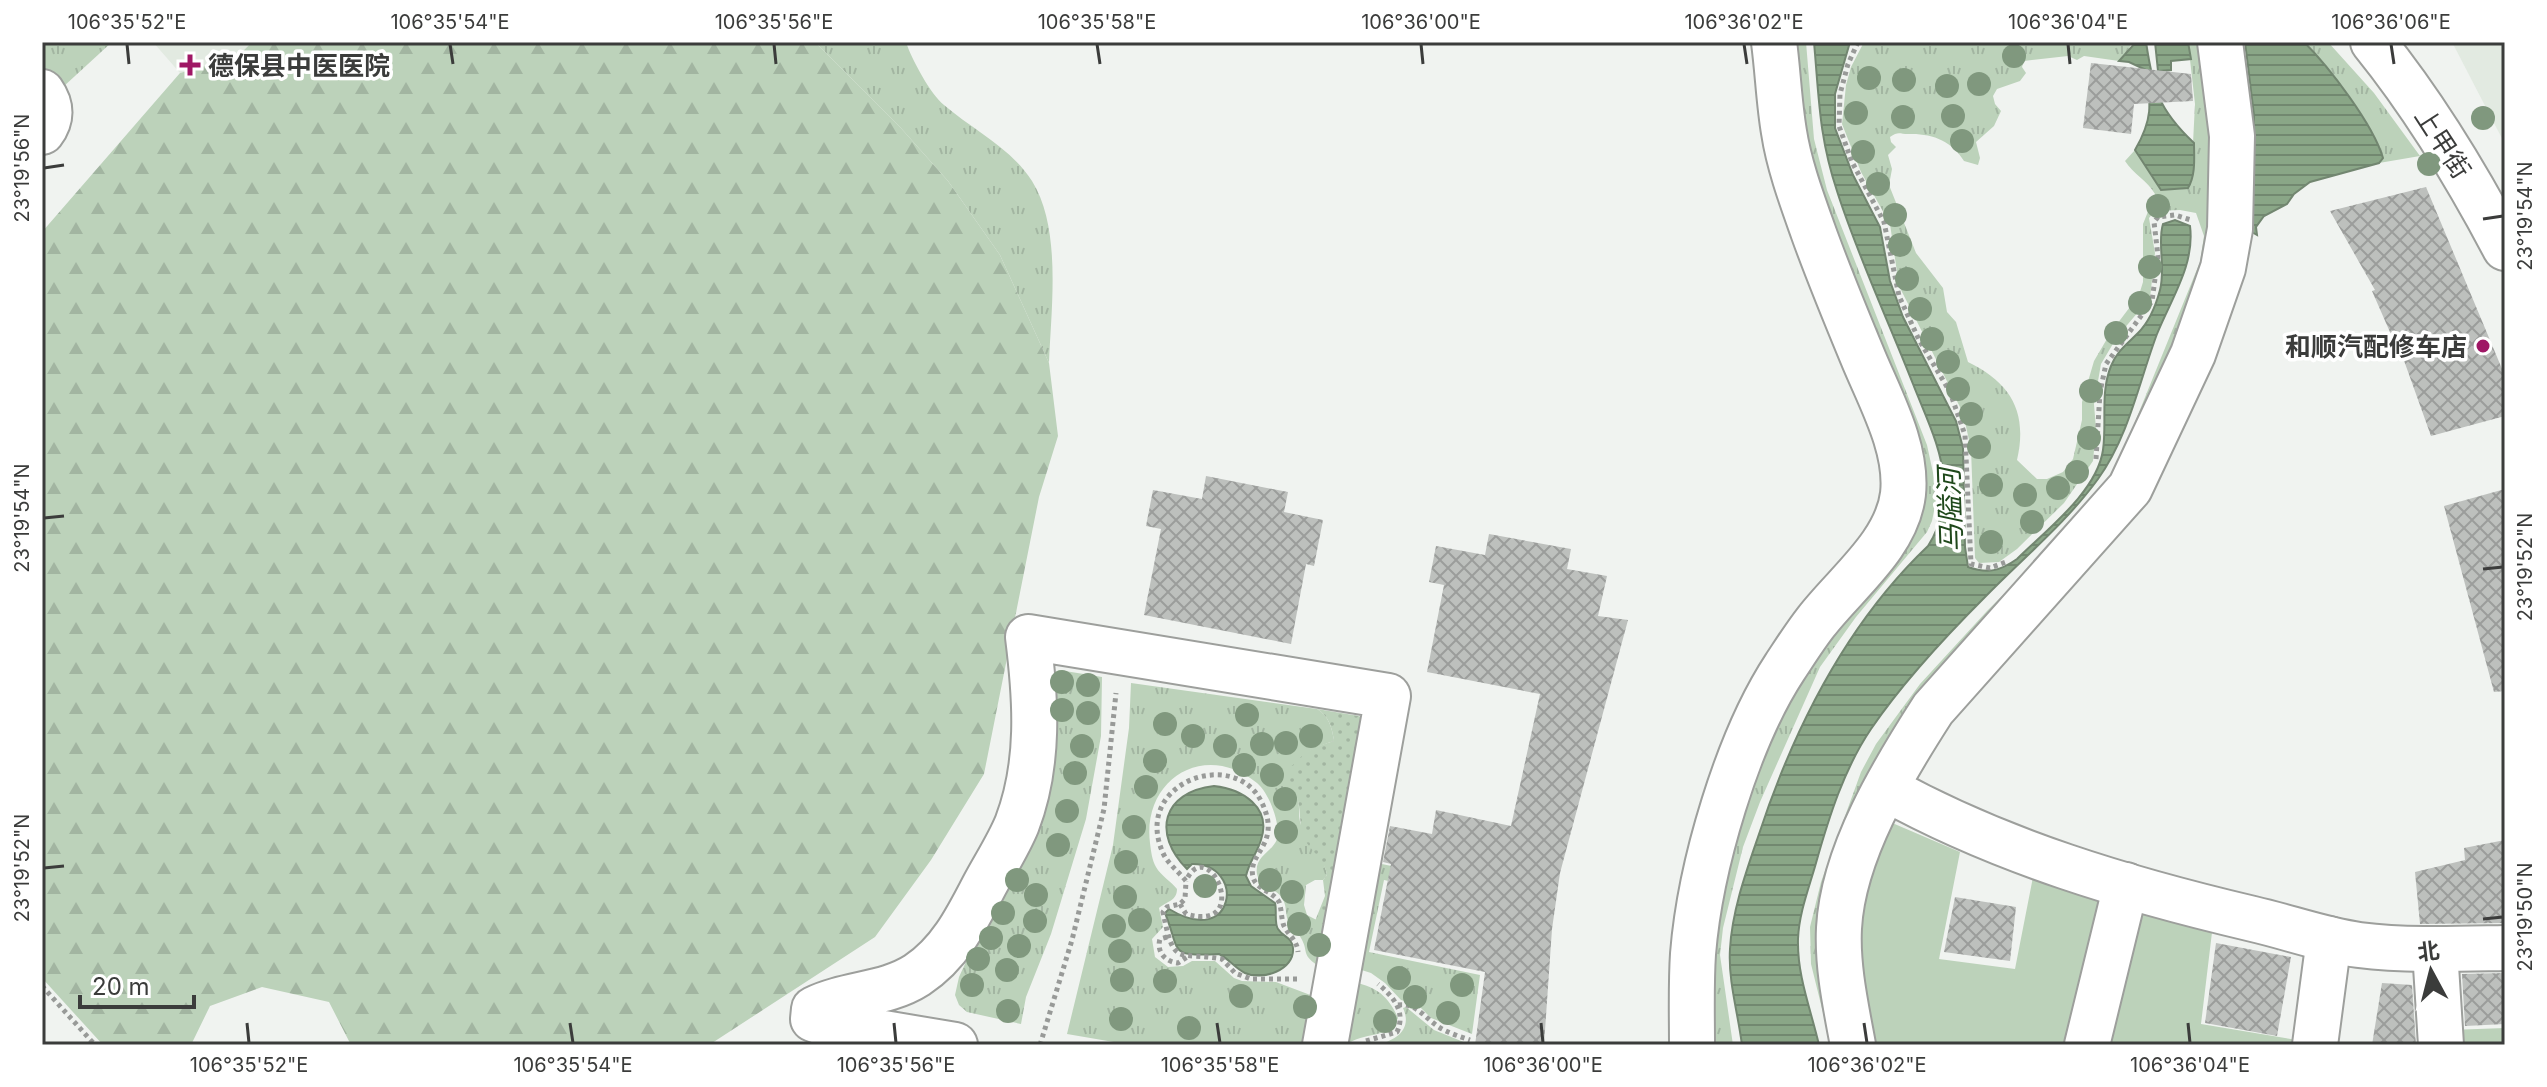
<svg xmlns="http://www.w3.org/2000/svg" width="2547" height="1087" viewBox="0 0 2547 1087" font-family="Inter,'Noto Sans SC',sans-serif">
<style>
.built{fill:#e2eae1}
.grass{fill:url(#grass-tufts)}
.forest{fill:url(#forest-firs)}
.park{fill:url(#park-dots)}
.garden{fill:#bcd2ba}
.water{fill:url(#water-rules);stroke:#728670;stroke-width:2}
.building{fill:url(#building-cross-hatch)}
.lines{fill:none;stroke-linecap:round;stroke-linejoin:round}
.minor-casing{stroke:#9d9f9c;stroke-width:48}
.path{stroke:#989a98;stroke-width:5;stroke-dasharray:4 4;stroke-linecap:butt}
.minor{stroke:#fff;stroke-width:44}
.tree{fill:#80987e}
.ticks{fill:none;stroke:#3b3c3b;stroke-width:3}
.poi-dot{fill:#9f1765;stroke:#fff;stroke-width:3}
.labels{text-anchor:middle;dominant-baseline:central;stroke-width:7;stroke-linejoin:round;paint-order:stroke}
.poi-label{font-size:26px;font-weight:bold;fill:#3b3c3b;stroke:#fff;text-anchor:start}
.street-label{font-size:26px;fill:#3b3c3b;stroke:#fff}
.water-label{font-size:28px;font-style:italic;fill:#1f481b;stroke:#fff}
.neatline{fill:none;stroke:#3b3c3b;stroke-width:3}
.ticks-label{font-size:20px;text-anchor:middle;fill:#3b3c3b}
</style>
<defs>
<pattern id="grass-tufts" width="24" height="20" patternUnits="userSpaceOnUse" patternTransform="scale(2)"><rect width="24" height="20" fill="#bcd2ba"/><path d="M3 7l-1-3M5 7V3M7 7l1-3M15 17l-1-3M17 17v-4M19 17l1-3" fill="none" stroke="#a2b5a1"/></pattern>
<pattern id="forest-firs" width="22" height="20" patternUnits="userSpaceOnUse" patternTransform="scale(2)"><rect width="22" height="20" fill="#bcd2ba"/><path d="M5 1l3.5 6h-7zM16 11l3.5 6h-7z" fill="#a2b5a1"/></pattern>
<pattern id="park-dots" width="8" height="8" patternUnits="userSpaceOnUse" patternTransform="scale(2)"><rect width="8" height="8" fill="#bcd2ba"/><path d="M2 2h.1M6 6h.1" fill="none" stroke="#a2b5a1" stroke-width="1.8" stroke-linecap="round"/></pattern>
<pattern id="water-rules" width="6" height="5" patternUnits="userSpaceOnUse" patternTransform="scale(2)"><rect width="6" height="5" fill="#8aa687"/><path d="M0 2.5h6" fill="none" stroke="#728870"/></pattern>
<pattern id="building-cross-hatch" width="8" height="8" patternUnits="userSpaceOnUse" patternTransform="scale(2)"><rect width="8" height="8" fill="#bdc0bd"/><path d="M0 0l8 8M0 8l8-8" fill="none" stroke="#9b9d9b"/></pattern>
</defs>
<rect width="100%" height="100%" fill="#f0f3f0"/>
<g class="built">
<path d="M 153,42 L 252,42 L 237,57 L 180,73 Z"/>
<path d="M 2452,42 L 2505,42 L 2505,144 L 2496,127 Z"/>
</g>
<g class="grass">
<path d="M 42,42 L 112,42 L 63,87 L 42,77 Z"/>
<path d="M 815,42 L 906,42 C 911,58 931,95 944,105 C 973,130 1011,148 1032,181 C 1062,229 1051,309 1049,363 L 1000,255 L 948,181 L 900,127 Z"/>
<path d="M 1789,42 L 1806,42 L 1814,139 L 1827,190 L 1927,445 L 1935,482 L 1936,501 L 1932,521 L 1927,532 L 1856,617 L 1820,667 L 1760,802 L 1743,847 L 1723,928 L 1720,955 L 1733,1045 L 1711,1045 L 1715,895 L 1779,707 L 1906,531 L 1804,162 Z"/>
<path d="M 1864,42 L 2132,42 L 2126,55 L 2119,61 L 2084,56 L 2077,60 L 2068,56 L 2024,61 L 2022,67 L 2026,73 L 2020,81 L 1997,89 L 1993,96 L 1995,104 L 2001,111 L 1994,126 L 1976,142 L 1980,158 L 1978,165 L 1964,161 C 1952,141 1932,133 1908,134 C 1900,134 1898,131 1890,137 L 1891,142 L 1896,147 L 1888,155 L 1892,169 L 1889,185 L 1916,253 L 1943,288 L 1947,312 L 1956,322 L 1968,362 C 2011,383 2028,412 2017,460 L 2037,479 L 2047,479 L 2063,472 L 2073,459 L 2082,420 L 2082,402 L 2094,361 L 2111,332 L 2139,295 L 2143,282 L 2143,224 L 2155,194 C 2148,181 2133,174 2125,161 L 2135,150 L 2161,190 L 2183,189 L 2191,182 L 2195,104 L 2188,42 L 2210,42 L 2216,233 L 2124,478 L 1926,700 L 1831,1045 L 1811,964 L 1810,927 L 1821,882 L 1861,772 L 1876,744 L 1920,684 L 1987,611 L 2055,543 L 2113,476 L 2200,262 L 2204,236 L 2196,213 L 2180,210 L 2155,211 L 2149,218 L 2155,253 L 2150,298 L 2117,337 L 2101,364 L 2094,404 L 2096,429 L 2093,461 L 2064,503 L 2017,549 L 1999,562 L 1979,563 L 1975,558 L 1971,449 L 1963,413 L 1899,286 L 1890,224 L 1861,172 L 1842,124 L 1846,85 L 1851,67 Z"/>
<path d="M 2304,42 L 2328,42 L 2374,93 L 2420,156 L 2379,163 L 2383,157 C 2373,124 2329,67 2304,42 Z"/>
<path d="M 1059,670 L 1102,677 L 1101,736 L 1086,819 L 1051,934 L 1026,997 L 1021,1024 L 967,1012 L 959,1005 L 955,995 L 959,977 L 981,929 L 1053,673 Z"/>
<path d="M 1131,683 L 1317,709 C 1329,716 1332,728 1334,741 C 1299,752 1289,763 1298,800 C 1300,808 1298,817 1301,825 C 1308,842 1325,857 1327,875 L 1323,880 L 1315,880 L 1306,885 L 1304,905 L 1307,915 L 1332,928 L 1322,968 C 1298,954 1311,952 1299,935 C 1295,930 1290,928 1288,921 C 1285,913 1287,905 1282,898 C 1275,887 1260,889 1257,874 C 1254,856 1272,853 1277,839 C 1281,824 1269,793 1257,783 C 1205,740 1142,779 1150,843 C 1151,851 1152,860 1156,867 C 1161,876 1171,881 1177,889 C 1177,901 1167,901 1159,908 L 1163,927 L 1152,939 L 1155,957 L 1168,967 L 1183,966 L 1192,961 L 1215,961 L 1234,978 L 1242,981 L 1276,982 L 1313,996 L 1317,1045 L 1131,1045 L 1067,1034 L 1113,845 L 1129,728 Z"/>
<path d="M 1372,862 L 1416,871 L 1432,890 L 1384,880 L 1369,952 L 1480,975 L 1472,1034 L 1431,1018 L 1418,1005 L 1401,1000 L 1385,983 L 1371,973 L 1349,966 Z"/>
<path d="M 1345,981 C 1371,984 1387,992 1398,1018 C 1389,1040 1364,1031 1346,1045 Z"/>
<path d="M 1406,1007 L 1434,1030 L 1471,1045 L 1376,1045 C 1395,1041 1413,1030 1403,1008 Z"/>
</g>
<path class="forest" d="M 252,42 L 815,42 L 900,127 L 948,181 L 1000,255 L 1049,363 L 1058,436 L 1039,497 L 984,774 L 931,860 L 875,937 L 709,1045 L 351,1045 L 329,1002 L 262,987 L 210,1006 L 191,1045 L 103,1045 L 42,978 L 42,232 L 180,73 L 237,57 Z"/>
<path class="park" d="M 1317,709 L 1359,716 L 1365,721 L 1332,928 L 1315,921 L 1325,896 L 1323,880 L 1327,875 C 1325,859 1311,852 1304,838 C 1299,826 1301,813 1298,801 C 1295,786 1281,784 1288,768 C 1296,764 1297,760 1303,755 C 1312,748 1323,744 1334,741 C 1332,728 1329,716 1317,709 Z"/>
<g class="garden">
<path d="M 1890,822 L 1960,852 L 1939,959 L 2015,969 L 2033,877 L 2108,901 L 2074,1045 L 1875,1045 L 1858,950 L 1865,890 Z"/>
<path d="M 2140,909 L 2213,924 L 2201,1024 L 2297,1040 L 2296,1045 L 2100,1045 Z"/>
<path d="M 2505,1028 L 2505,1045 L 2450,1045 L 2450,1030 Z"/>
</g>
<g class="water">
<path d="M 1814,42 L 1850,42 L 1835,94 L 1835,128 L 1853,175 L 1880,227 L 1890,281 L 1903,317 L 1956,421 L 1963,448 L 1965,547 L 1968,567 C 1988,574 2000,571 2017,559 C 2045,531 2097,492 2103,450 C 2107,422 2100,393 2111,366 C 2117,351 2127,344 2138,333 C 2149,322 2156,305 2160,290 C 2166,267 2157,243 2163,224 L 2175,220 L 2190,226 C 2195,265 2171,299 2157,334 C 2139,382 2129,436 2098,479 C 2066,523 2023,558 1985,597 C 1945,637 1903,682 1871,729 C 1844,769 1829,817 1816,863 C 1809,888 1799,913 1798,939 C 1797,976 1811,1010 1819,1045 L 1742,1045 C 1738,1013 1728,981 1730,949 C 1732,911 1746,872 1758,837 C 1793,730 1846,624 1928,546 C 1941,526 1945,505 1944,482 C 1942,448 1925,415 1913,384 C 1888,320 1858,257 1837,191 C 1819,137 1819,98 1814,42 Z"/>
<path d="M 2136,42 L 2146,42 C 2153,89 2158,109 2194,143 C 2194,157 2196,175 2188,188 L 2161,190 L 2135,150 C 2153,119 2151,105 2146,70 L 2129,62 L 2119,61 Z"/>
<path d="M 2155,42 L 2188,42 L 2191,59 L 2171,61 L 2171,70 L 2158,71 Z"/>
<path d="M 2245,42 L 2304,42 C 2329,67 2373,124 2383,158 L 2379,163 L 2310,182 L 2294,194 L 2287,204 L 2264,216 L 2256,227 L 2257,235 L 2250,231 L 2254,115 Z"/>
<path d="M 1214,786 C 1242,789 1272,807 1261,840 C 1257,853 1249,862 1246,876 L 1251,886 L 1275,903 C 1277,910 1274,923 1278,929 C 1283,937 1292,937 1293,948 C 1295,970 1262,981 1245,973 C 1235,968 1229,959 1219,954 C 1167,957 1181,952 1165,913 L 1169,909 C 1236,950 1246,863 1192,864 L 1187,869 C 1152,834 1162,792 1214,786 Z"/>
</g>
<g class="building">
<path d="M 2091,63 L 2191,74 L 2193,101 L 2134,104 L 2131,134 L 2083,128 Z"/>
<path d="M 2426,187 L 2505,376 L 2505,416 L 2431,436 L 2402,355 L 2400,355 L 2372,291 L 2375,290 L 2330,211 Z"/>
<path d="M 1206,476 L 1288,492 L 1284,512 L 1323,520 L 1314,566 L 1306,564 L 1291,644 L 1144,615 L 1161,529 L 1146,526 L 1153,490 L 1202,499 Z"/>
<path d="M 2505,489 L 2505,691 L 2494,692 L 2444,506 Z"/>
<path d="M 1489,534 L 1571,549 L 1567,569 L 1607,576 L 1598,616 L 1628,620 L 1560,873 L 1552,929 L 1544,1045 L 1475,1045 L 1485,972 L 1374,950 L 1391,864 L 1383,862 L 1390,826 L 1432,834 L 1436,810 L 1511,826 L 1540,694 L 1427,672 L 1444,585 L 1429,582 L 1436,546 L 1485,555 Z"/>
<path d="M 2505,840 L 2505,923 L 2420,924 L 2415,872 L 2465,860 L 2464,848 Z"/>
<path d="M 1955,897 L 2016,907 L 2010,961 L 1944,952 Z"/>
<path d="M 2216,943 L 2291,957 L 2277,1036 L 2205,1023 Z"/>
<path d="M 2505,973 L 2505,1024 L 2465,1026 L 2462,974 Z"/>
<path d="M 2382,983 L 2412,985 L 2416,1045 L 2372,1045 Z"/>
</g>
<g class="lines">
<defs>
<g id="minor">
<path d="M 2373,42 C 2424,105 2467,176 2505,248"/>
<path d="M 42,92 C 52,106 52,119 42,132"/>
<path d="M 1887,789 C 2001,852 2126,889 2253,919 C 2288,927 2323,940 2359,945 C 2408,951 2456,949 2505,948"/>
<path d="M 2435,950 L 2441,1045"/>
<path d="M 955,1045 L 824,1023 L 813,1019 L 814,1009 C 847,993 886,995 917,975 C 949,954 966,921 983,888 C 994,867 1008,846 1017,824 C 1040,764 1036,700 1028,637 L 1388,696 L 1325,1045"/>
<path d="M 1692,1045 C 1692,1015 1691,984 1693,954 C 1700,867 1737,740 1785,667 C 1795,652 1805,636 1816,622 C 1846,583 1897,545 1903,494 C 1908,447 1879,397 1862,355 C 1845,314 1828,273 1813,231 C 1802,200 1789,165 1784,132 C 1779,103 1778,72 1774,42"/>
<path d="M 1853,1045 C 1846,1007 1837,967 1839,928 C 1843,853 1893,771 1933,709 L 2130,488 L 2193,354 L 2223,268 L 2230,229 L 2232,136 L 2220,42"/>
<path d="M 2087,1045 L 2126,885"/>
<path d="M 2315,1045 L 2329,939"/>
</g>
</defs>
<use href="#minor" class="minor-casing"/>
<g class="path">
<path d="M 1858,42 L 1848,64 L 1840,94 L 1839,126 L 1852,162 L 1884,222 L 1899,296 L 1919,340 L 1950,392 L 1965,435 L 1971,564 L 1990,568 L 2006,562"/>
<path d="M 2096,459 L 2100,392 L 2106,364 L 2152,301 L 2158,256 L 2154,222 L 2158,217 L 2175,215 L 2191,220"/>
<path d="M 1180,904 L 1186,914 C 1254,934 1208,831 1186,881"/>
<path d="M 1167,937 L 1160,939 C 1156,952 1166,962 1178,963 L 1187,957"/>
<path d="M 1297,979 L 1251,979 L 1235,973 L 1222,959 C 1177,951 1174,968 1163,912 L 1167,907 L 1180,904 L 1185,899 L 1186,881 C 1178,871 1168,864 1163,853 C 1131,782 1236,746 1262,803 C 1282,845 1247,852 1253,877 C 1256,890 1273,891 1279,902 C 1282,910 1281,919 1284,926 C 1289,936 1297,940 1298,952"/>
<path d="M 42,986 L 95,1045"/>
<path d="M 1398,1005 C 1418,1002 1427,1022 1444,1030 C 1452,1034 1461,1037 1470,1040"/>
<path d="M 1366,1041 L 1397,1032 C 1406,1012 1394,997 1378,984"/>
<path d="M 1040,1045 L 1072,940 L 1104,809 L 1116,693"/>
</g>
<use href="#minor" class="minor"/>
</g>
<g class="tree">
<circle cx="2014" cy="56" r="12"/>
<circle cx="1869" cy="78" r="12"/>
<circle cx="1904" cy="80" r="12"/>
<circle cx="1979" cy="84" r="12"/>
<circle cx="1947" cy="86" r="12"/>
<circle cx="1856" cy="113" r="12"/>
<circle cx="1953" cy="116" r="12"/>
<circle cx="1903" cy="117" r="12"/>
<circle cx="2483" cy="118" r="12"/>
<circle cx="1962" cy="141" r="12"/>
<circle cx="1863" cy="152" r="12"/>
<circle cx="2429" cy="164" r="12"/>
<circle cx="1878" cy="184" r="12"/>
<circle cx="2158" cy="206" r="12"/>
<circle cx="1895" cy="215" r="12"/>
<circle cx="1900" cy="245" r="12"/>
<circle cx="2150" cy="267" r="12"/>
<circle cx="1907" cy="279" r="12"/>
<circle cx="2140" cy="303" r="12"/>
<circle cx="1920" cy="309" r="12"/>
<circle cx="2116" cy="333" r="12"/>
<circle cx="1932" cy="339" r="12"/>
<circle cx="1948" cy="362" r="12"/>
<circle cx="1958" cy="389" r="12"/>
<circle cx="2091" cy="391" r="12"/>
<circle cx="1971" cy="414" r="12"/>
<circle cx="2089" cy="438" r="12"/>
<circle cx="1979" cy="447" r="12"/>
<circle cx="2077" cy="472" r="12"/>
<circle cx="1991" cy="485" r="12"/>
<circle cx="2058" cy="488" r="12"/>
<circle cx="2025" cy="495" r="12"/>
<circle cx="2032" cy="522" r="12"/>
<circle cx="1991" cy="542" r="12"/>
<circle cx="1062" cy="682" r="12"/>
<circle cx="1088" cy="685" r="12"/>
<circle cx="1062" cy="710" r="12"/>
<circle cx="1088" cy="713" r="12"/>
<circle cx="1247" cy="715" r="12"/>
<circle cx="1165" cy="724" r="12"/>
<circle cx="1193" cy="736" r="12"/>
<circle cx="1311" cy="736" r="12"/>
<circle cx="1286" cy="743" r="12"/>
<circle cx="1262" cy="744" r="12"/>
<circle cx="1082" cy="746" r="12"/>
<circle cx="1225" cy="746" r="12"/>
<circle cx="1155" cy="761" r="12"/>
<circle cx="1244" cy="765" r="12"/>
<circle cx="1075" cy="773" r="12"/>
<circle cx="1272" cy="775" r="12"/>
<circle cx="1146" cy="787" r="12"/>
<circle cx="1285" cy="799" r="12"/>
<circle cx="1067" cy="811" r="12"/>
<circle cx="1134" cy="827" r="12"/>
<circle cx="1286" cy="832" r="12"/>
<circle cx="1058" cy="845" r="12"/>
<circle cx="1126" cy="862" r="12"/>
<circle cx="1017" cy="880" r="12"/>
<circle cx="1270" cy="880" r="12"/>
<circle cx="1205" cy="886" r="12"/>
<circle cx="1292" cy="892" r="12"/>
<circle cx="1036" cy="895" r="12"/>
<circle cx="1125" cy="897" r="12"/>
<circle cx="1003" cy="913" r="12"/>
<circle cx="1140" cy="920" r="12"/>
<circle cx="1035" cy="921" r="12"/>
<circle cx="1299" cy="924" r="12"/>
<circle cx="1114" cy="926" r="12"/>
<circle cx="991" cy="938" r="12"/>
<circle cx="1319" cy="945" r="12"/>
<circle cx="1019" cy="946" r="12"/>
<circle cx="1120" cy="951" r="12"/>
<circle cx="978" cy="959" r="12"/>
<circle cx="1007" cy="970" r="12"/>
<circle cx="1399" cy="978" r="12"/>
<circle cx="1122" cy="980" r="12"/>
<circle cx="1165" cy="981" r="12"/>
<circle cx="972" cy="985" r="12"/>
<circle cx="1462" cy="985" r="12"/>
<circle cx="1241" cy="996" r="12"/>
<circle cx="1415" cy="997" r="12"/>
<circle cx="1305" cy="1007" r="12"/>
<circle cx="1008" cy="1011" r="12"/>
<circle cx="1448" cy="1013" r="12"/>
<circle cx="1121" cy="1019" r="12"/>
<circle cx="1385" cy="1021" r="12"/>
<circle cx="1189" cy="1028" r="12"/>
</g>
<path class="ticks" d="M 127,44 L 129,64M 450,44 L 453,64M 774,44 L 776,64M 1097,44 L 1100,64M 1421,44 L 1423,64M 1744,44 L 1747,64M 2068,44 L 2070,64M 2391,44 L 2394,64M 44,168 L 64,165M 2483,219 L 2503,216M 44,518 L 64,516M 2483,569 L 2503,567M 44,868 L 64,866M 2483,919 L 2503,917M 247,1023 L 249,1043M 570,1023 L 573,1043M 894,1023 L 896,1043M 1217,1023 L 1220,1043M 1541,1023 L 1543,1043M 1864,1023 L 1867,1043M 2188,1023 L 2190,1043"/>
<g class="poi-dot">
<path d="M186 53h8v8h8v8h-8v8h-8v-8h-8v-8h8z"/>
<circle cx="2483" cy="346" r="8"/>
</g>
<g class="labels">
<g class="poi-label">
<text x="208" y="65">德保县中医医院</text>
<text x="2467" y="346" text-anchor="end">和顺汽配修车店</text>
</g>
<g class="street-label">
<text transform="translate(2443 143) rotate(57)">上甲街</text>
</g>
<g class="water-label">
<text transform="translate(1950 510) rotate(-92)">马隘河</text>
</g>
</g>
<rect width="2547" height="1087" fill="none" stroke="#ffffff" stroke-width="88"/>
<g transform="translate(2431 971) rotate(353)" stroke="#ffffff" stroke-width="6" paint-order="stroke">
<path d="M0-6L14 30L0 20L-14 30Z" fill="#3b3c3b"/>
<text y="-12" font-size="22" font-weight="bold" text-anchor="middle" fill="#3b3c3b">北</text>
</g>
<path d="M80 995v12h114v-12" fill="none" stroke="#3b3c3b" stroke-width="4"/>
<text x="92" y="995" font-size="24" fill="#3b3c3b" stroke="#ffffff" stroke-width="6" paint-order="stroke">20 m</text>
<rect x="44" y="44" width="2459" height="999" class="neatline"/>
<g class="ticks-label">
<text x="127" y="29">106°35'52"E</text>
<text x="450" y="29">106°35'54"E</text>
<text x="774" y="29">106°35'56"E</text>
<text x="1097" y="29">106°35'58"E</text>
<text x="1421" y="29">106°36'00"E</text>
<text x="1744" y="29">106°36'02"E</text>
<text x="2068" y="29">106°36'04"E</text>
<text x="2391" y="29">106°36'06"E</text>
<text transform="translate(22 168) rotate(-90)" y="7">23°19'56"N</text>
<text transform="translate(2525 216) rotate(-90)" y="7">23°19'54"N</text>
<text transform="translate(22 518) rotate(-90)" y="7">23°19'54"N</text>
<text transform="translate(2525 567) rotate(-90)" y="7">23°19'52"N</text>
<text transform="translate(22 868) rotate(-90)" y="7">23°19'52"N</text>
<text transform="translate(2525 917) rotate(-90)" y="7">23°19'50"N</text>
<text x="249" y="1072">106°35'52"E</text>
<text x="573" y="1072">106°35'54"E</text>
<text x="896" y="1072">106°35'56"E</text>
<text x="1220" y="1072">106°35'58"E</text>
<text x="1543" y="1072">106°36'00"E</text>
<text x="1867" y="1072">106°36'02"E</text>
<text x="2190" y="1072">106°36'04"E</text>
</g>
</svg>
